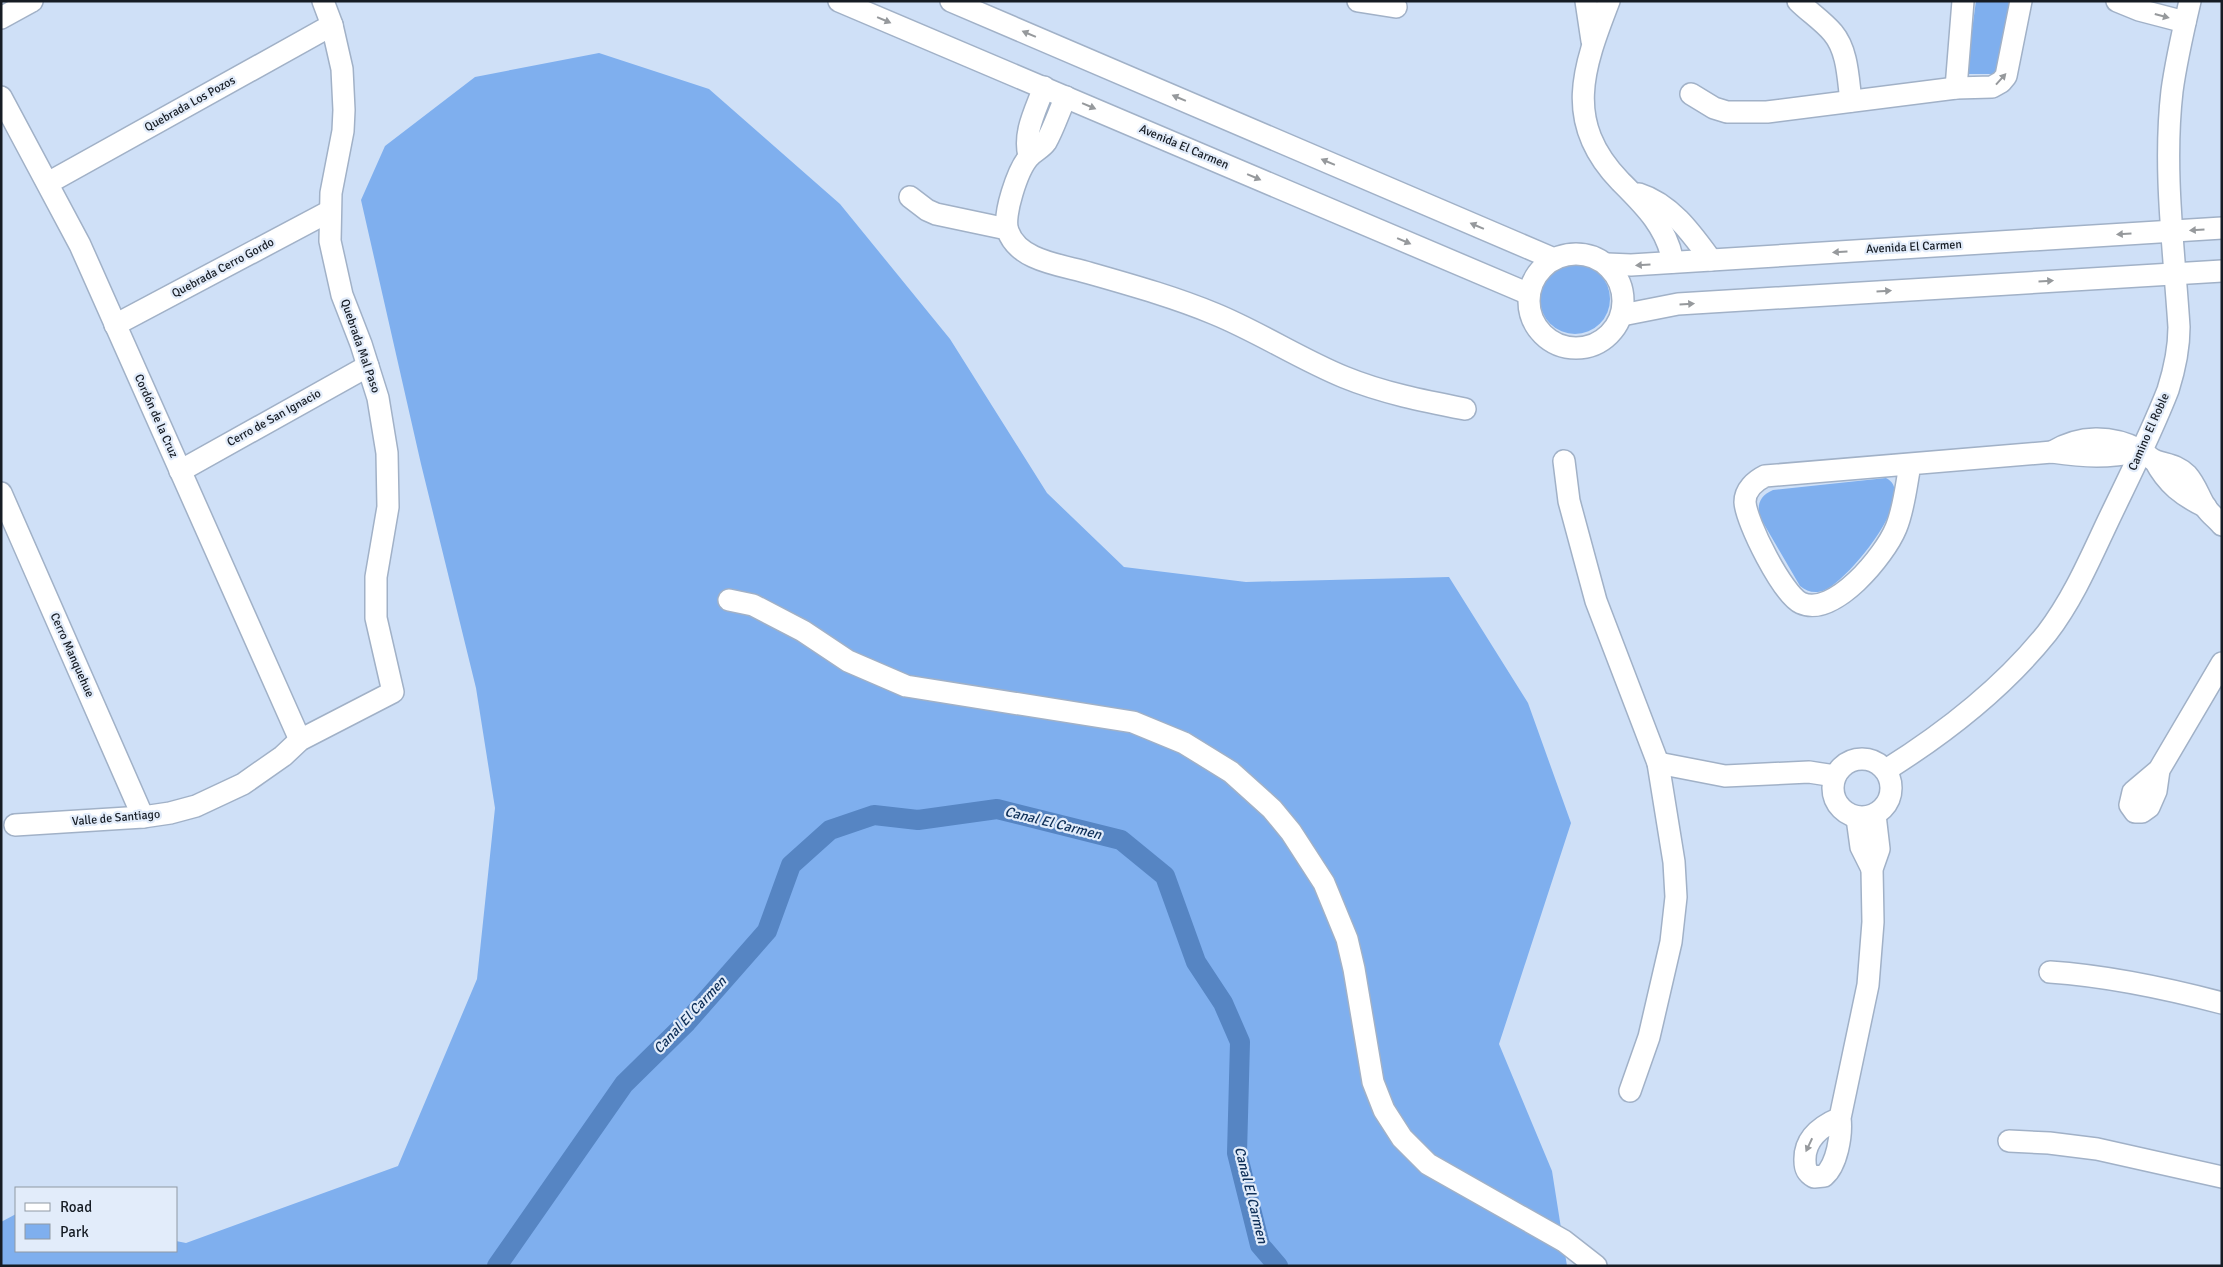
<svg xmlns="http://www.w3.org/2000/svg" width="2223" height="1267" viewBox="0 0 2223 1267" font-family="Signika,sans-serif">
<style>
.green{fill:#7fafee}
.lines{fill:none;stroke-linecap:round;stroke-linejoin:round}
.canal{stroke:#5685c3;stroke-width:20}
.minor-casing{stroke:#a1b1c7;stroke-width:24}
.minor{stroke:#fff;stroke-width:21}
.oneway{fill:#96999c}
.labels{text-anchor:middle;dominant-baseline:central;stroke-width:4.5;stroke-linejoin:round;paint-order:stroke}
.street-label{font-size:12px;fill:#161c24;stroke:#e2ecfa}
.water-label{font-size:14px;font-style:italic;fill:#0e2f58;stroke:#e2ecfa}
</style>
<rect width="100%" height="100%" fill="#cfe0f7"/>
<g class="green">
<path d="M 1976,1 L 2013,1 L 1999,74 L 1966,74 Z"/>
<path d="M 599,53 L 709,89 L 840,204 L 950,339 L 1047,493 L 1124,567 L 1246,582 L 1449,577 L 1528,703 L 1571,823 L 1499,1044 L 1552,1171 L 1567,1266 L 1,1266 L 1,1222 L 16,1214 L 16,1251 L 176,1251 L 176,1241 L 186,1243 L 398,1166 L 477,979 L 495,808 L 476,688 L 421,464 L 361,200 L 385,146 L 475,77 Z"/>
<circle cx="1575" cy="299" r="35"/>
<path d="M 1886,478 C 1920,494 1847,581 1825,590 C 1816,594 1807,592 1800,586 L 1761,519 C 1756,506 1759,496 1773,490 Z"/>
</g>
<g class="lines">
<path class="canal" d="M 497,1266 L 624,1084 L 687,1022 L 767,931 L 791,865 L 830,830 L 874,815 L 918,820 L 997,809 L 1121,840 L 1165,876 L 1196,962 L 1223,1003 L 1240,1042 L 1237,1153 L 1260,1245 L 1278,1266"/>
<defs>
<g id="minor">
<path d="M 839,1 L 1529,294"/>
<path d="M 951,1 L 1554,259"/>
<path d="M 1358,1 L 1396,7"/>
<path d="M 1586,1 L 1592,41"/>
<path d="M 1609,1 C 1583,68 1563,122 1620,181 C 1644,205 1667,227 1673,262"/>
<path d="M 1798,1 C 1809,12 1823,21 1833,33 C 1848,51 1848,79 1851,101"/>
<path d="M 2117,1 L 2139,10 L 2185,22"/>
<path d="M 1,18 L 32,1"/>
<path d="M 1956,88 L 1963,1"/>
<path d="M 1691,94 L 1714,108 L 1727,112 L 1767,112 L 1956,88 L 1992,87 L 2001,82 L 2006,76 L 2021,1"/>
<path d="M 1,97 L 80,245 L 300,740"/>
<path d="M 1066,97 C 1059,111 1054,128 1046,142 C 1041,149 1034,151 1029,157 C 1018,169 1002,216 1008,231 C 1018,261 1062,265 1089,273 C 1131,285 1174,297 1215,314 C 1259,332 1300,359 1344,377 C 1383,393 1424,401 1465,409"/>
<path d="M 1029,156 C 1023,132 1036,110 1044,87"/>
<path d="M 48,183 L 332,25"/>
<path d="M 1639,194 C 1671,204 1692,234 1711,260"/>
<path d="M 910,197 L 927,210 L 936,214 L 1007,229"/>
<circle cx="1576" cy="301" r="47"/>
<path d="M 1607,264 L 1631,265 L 2222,228"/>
<path d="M 1622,315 L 1678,304 L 2222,271"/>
<path d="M 115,325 L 330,211"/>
<path d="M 2052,452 C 2080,435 2111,435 2140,450 C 2145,453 2150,459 2156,461 C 2167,465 2177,465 2187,475 C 2196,485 2199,497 2206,508 C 2210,514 2217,519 2222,525"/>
<path d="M 1564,461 L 1569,501 L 1596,601 L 1658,763 L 1674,862 L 1676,897 L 1671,942 L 1649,1037 L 1630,1091"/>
<path d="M 2155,461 C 2167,484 2183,496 2206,507"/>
<path d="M 1910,465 C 1906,486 1904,509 1896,528 C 1885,555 1834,618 1801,603 C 1783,595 1746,522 1745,502 C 1745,490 1755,481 1765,476 L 2052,452 C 2086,457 2107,458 2141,451"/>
<path d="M 180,471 L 368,366"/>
<path d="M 1,493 L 143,817"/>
<path d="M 729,600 L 753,605 L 803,631 L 848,661 L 906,686 L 1133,722 L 1184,743 L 1231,772 L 1272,809 L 1291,832 L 1324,883 L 1347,939 L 1354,969 L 1373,1082 L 1384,1110 L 1402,1138 L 1428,1164 L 1564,1241 L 1596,1266"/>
<circle cx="1862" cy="788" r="29"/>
<path d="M 1658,763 L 1725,776 L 1809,772 L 1835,776"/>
<path d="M 1886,770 C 1945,733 2003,688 2047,633 C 2073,599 2090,559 2108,521 C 2129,477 2151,434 2168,390 C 2175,368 2179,349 2179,327 C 2174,249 2163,169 2172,91 C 2176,61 2183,31 2190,1"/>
<path d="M 2159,770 L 2133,792 L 2130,805 L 2135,812 L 2142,812 L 2149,807 L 2156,791 L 2159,770 L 2222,663"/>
<path d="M 1857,818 L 1861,847 L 1872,869"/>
<path d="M 15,825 L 143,817 L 170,813 L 196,806 L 243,784 L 283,756 L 300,740 L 393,692 L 376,618 L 376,577 L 388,507 L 387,453 L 378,398 L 361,344 L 342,295 L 330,241 L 331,193 L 343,131 L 344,110 L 342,69 L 332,25 L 323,1"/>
<path d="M 2050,972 C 2109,976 2165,988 2222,1003"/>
<path d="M 1840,1118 C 1821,1126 1804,1139 1805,1161 C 1805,1169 1807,1173 1814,1177 L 1824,1176 C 1837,1165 1842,1135 1840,1118 L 1868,985 L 1873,922 L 1872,869 L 1879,849 L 1875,815"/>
<path d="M 2009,1141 L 2049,1143 L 2097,1149 L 2222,1177"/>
</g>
</defs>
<use href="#minor" class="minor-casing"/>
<use href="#minor" class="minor"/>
</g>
<defs><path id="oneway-solid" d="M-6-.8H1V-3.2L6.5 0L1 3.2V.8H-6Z" transform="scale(1.25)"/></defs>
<g class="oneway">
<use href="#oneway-solid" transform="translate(2162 16) rotate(15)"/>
<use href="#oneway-solid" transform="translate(884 20) rotate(23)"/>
<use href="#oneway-solid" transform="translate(1029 34) rotate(-157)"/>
<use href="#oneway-solid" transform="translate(2001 79) rotate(-48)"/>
<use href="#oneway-solid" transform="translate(1179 98) rotate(-157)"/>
<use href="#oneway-solid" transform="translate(1089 106) rotate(23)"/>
<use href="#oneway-solid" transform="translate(1328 162) rotate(-157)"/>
<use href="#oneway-solid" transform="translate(1254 177) rotate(23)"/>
<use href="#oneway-solid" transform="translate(1477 226) rotate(-157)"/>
<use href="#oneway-solid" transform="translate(2197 230) rotate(177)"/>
<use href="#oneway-solid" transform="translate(2124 234) rotate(177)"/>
<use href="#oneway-solid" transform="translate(1404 241) rotate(23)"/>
<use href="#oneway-solid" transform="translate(1840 252) rotate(177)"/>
<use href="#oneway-solid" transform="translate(1643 265) rotate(176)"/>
<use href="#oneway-solid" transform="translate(2046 281) rotate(-3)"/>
<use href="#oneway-solid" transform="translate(1884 291) rotate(-4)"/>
<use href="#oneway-solid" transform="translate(1687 304) rotate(-4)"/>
<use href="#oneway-solid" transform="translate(1809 1145) rotate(115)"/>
</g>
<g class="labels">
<g class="street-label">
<text transform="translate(190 104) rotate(-29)">Quebrada Los Pozos</text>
<text transform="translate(1184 147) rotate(23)">Avenida El Carmen</text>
<text transform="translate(1914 247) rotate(-3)">Avenida El Carmen</text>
<text transform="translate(223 268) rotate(-28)">Quebrada Cerro Gordo</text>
<text transform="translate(360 346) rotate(71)">Quebrada Mal Paso</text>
<text transform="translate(156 416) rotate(66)">Cordón de la Cruz</text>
<text transform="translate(274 418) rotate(-29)">Cerro de San Ignacio</text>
<text transform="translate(2149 432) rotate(-66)">Camino El Roble</text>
<text transform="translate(72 655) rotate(66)">Cerro Manquehue</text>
<text transform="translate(116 818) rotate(-5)">Valle de Santiago</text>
</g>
<g class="water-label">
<text transform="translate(1053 823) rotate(14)">Canal El Carmen</text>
<text transform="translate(690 1015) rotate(-47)">Canal El Carmen</text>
<text transform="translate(1251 1195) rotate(76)">Canal El Carmen</text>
</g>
</g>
<rect width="2223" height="1267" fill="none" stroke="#161c24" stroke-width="5"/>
<rect x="15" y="1187" width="162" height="65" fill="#e2ecfa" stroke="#9099a4"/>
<rect x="25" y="1203" width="25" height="8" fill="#ffffff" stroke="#9099a4"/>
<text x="60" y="1212" font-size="15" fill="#161c24">Road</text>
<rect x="25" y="1224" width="25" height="15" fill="#7fafee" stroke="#9099a4"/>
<text x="60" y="1237" font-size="15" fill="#161c24">Park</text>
</svg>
